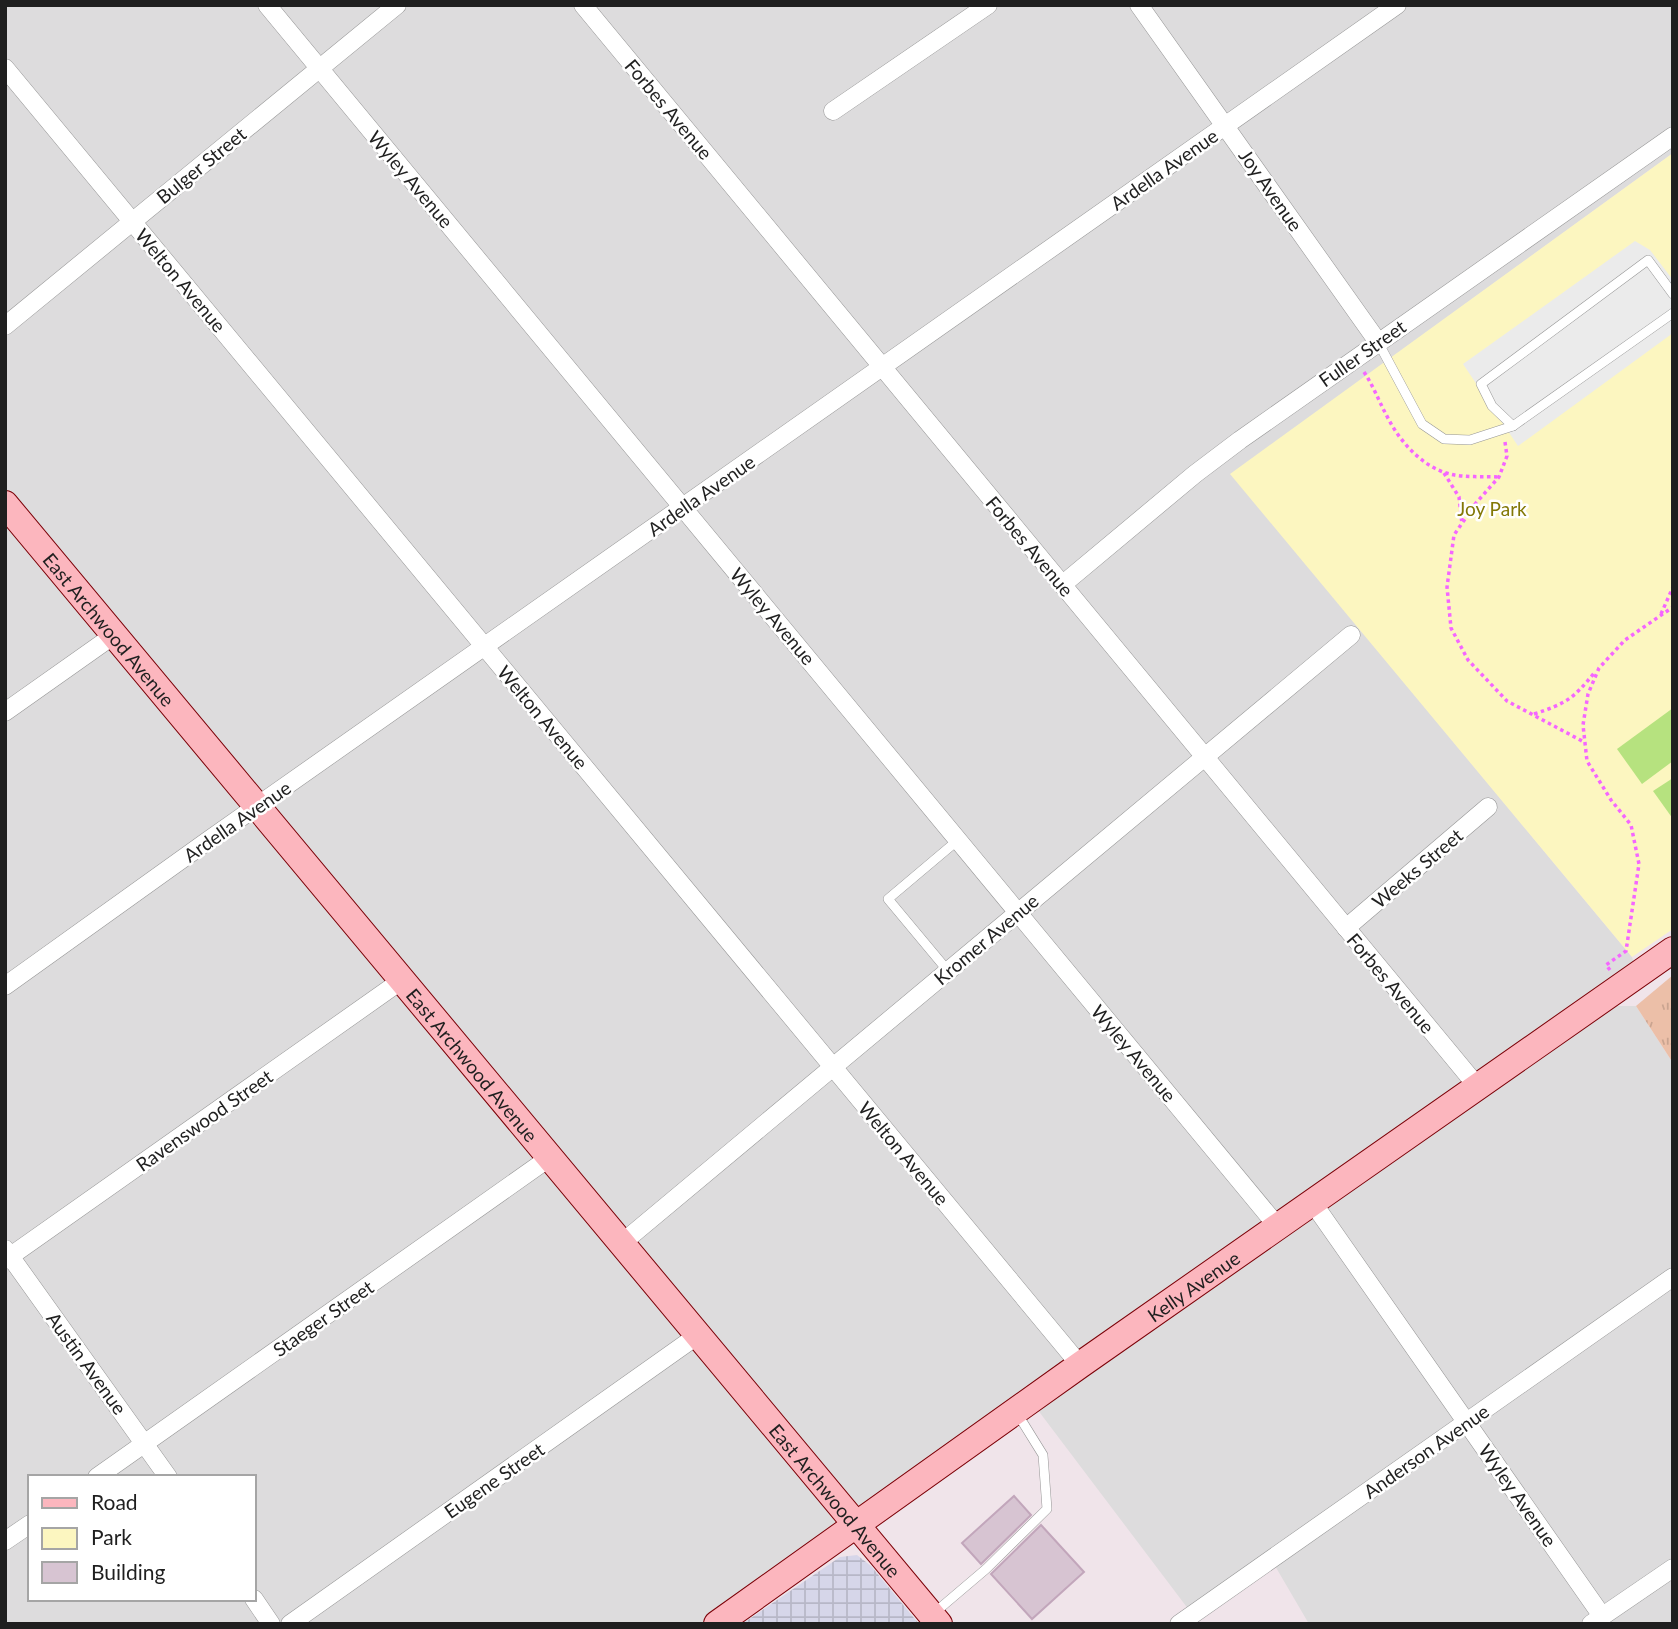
<svg xmlns="http://www.w3.org/2000/svg" width="1678" height="1629" viewBox="0 0 1678 1629" font-family="Lato,sans-serif">
<style>
.residential{fill:#dddcdd;fill-rule:evenodd}
.industrial{fill:url(#industrial-grid)}
.grass{fill:url(#grass-tufts)}
.park{fill:#fcf6c0}
.pitch{fill:#b6e27f}
.parking{fill:#ebebeb}
.building{fill:#d7c4d2;stroke:#c2a6bb;stroke-width:2}
.lines{fill:none;stroke-linecap:round;stroke-linejoin:round}
.lane-casing{stroke:#969696;stroke-width:10}
.street-casing{stroke:#969696;stroke-width:19}
.secondary-casing{stroke:#7b0007;stroke-width:28}
.path{stroke:#f566ff;stroke-width:3.5;stroke-dasharray:3.5 3.5;stroke-linecap:butt}
.lane{stroke:#fff;stroke-width:9}
.street{stroke:#fff;stroke-width:18}
.secondary{stroke:#fcb6be;stroke-width:26}
.labels{text-anchor:middle;dominant-baseline:central;stroke-width:5;stroke-linejoin:round;paint-order:stroke}
.street-label{font-size:19px;fill:#1f1f1f;stroke:#fff}
.park-label{font-size:19px;fill:#837807;stroke:#fff}
</style>
<defs>
<pattern id="industrial-grid" width="8" height="8" patternUnits="userSpaceOnUse" patternTransform="scale(1.75)"><rect width="8" height="8" fill="#d6d6e9"/><path d="M0 4h8M4 0v8" fill="none" stroke="#b7b7c7"/></pattern>
<pattern id="grass-tufts" width="24" height="20" patternUnits="userSpaceOnUse" patternTransform="scale(1.75)"><rect width="24" height="20" fill="#ecbfa8"/><path d="M3 7l-1-3M5 7V3M7 7l1-3M15 17l-1-3M17 17v-4M19 17l1-3" fill="none" stroke="#caa490"/></pattern>
</defs>
<rect width="100%" height="100%" fill="#f0e4ea"/>
<path class="residential" d="M 5,5 L 1673,5 L 1673,153 L 1231,474 L 1632,957 L 1637,975 L 1593,1006 L 1636,1006 L 1673,1063 L 1673,1624 L 1309,1624 L 1271,1559 L 1192,1614 L 1031,1401 L 714,1624 L 5,1624 ZM 30,1477 L 254,1477 L 254,1599 L 30,1599 Z"/>
<path class="industrial" d="M 857,1555 L 871,1566 L 919,1624 L 742,1624 L 840,1557 Z"/>
<path class="grass" d="M 1673,975 L 1673,1063 L 1636,1006 Z"/>
<path class="park" d="M 1673,153 L 1673,929 L 1632,957 L 1230,474 Z"/>
<g class="pitch">
<path d="M 1673,708 L 1673,761 L 1642,784 L 1617,749 Z"/>
<path d="M 1673,778 L 1673,819 L 1653,791 Z"/>
</g>
<path class="parking" d="M 1635,241 L 1650,250 L 1673,280 L 1673,333 L 1518,446 L 1463,364 Z"/>
<g class="building">
<path d="M 1014,1496 L 1031,1515 L 981,1564 L 962,1543 Z"/>
<path d="M 1041,1525 L 1084,1572 L 1032,1619 L 991,1574 Z"/>
</g>
<g class="lines">
<defs>
<g id="lane">
<path d="M 1378,342 L 1422,424 L 1444,439 L 1470,440 L 1513,426 L 1673,313"/>
<path d="M 1513,426 L 1492,406 L 1481,384 L 1648,260 L 1673,294"/>
<path d="M 948,971 L 888,899 L 958,840"/>
<path d="M 933,1614 L 986,1569 L 1047,1509 L 1043,1455 L 1017,1413"/>
</g>
<g id="street">
<path d="M 267,5 L 1278,1227"/>
<path d="M 583,5 L 1477,1086"/>
<path d="M 1139,5 L 1378,342"/>
<path d="M 5,68 L 1080,1365"/>
<path d="M 833,111 L 988,5"/>
<path d="M 5,326 L 397,5"/>
<path d="M 1062,585 L 1195,474 L 1240,440 L 1673,136"/>
<path d="M 5,712 L 114,635"/>
<path d="M 1346,928 L 1488,807"/>
<path d="M 5,986 L 206,842 L 1397,5"/>
<path d="M 1313,1203 L 1602,1616"/>
<path d="M 622,1243 L 1351,635"/>
<path d="M 5,1249 L 168,1477"/>
<path d="M 5,1260 L 402,980"/>
<path d="M 97,1477 L 549,1158"/>
<path d="M 5,1541 L 30,1524"/>
<path d="M 254,1599 L 271,1624"/>
<path d="M 290,1624 L 698,1335"/>
<path d="M 1179,1624 L 1673,1277"/>
<path d="M 1591,1624 L 1673,1568"/>
</g>
<g id="secondary">
<path id="s1" d="M 5,504 L 939,1624"/>
<path id="s2" d="M 717,1624 L 1080,1365 L 1673,950"/>
</g>
</defs>
<use href="#lane" class="lane-casing"/>
<use href="#street" class="street-casing"/>
<use href="#secondary" class="secondary-casing"/>
<g class="path">
<path d="M 1364,372 C 1374,387 1380,404 1389,420 C 1401,443 1424,468 1450,474 C 1465,478 1484,476 1499,477"/>
<path d="M 1505,442 L 1507,456 L 1499,477 L 1476,503 L 1454,535 L 1447,587 L 1451,628 L 1468,660 L 1507,701 L 1584,742"/>
<path d="M 1444,473 L 1459,497 L 1462,524"/>
<path d="M 1661,614 L 1673,587"/>
<path d="M 1534,714 C 1567,703 1573,699 1595,672"/>
<path d="M 1610,970 L 1606,965 L 1626,951 L 1639,864 L 1631,825 L 1611,800 L 1587,761 L 1583,725 L 1588,694 L 1599,668 L 1625,640 L 1673,607"/>
</g>
<use href="#lane" class="lane"/>
<use href="#street" class="street"/>
<use href="#secondary" class="secondary"/>
</g>
<g class="labels">
<g class="street-label">
<text transform="translate(669 109) rotate(50)">Forbes Avenue</text>
<text transform="translate(201 165) rotate(-39)">Bulger Street</text>
<text transform="translate(1164 169) rotate(-35)">Ardella Avenue</text>
<text transform="translate(411 179) rotate(50)">Wyley Avenue</text>
<text transform="translate(1271 190) rotate(55)">Joy Avenue</text>
<text transform="translate(181 280) rotate(50)">Welton Avenue</text>
<text transform="translate(1362 353) rotate(-35)">Fuller Street</text>
<text transform="translate(701 495) rotate(-35)">Ardella Avenue</text>
<text transform="translate(1030 546) rotate(50)">Forbes Avenue</text>
<text transform="translate(773 616) rotate(50)">Wyley Avenue</text>
<text stroke="none"><textPath href="#s1" startOffset="163">East Archwood Avenue</textPath></text>
<text transform="translate(543 717) rotate(50)">Welton Avenue</text>
<text transform="translate(237 821) rotate(-35)">Ardella Avenue</text>
<text transform="translate(1417 868) rotate(-40)">Weeks Street</text>
<text transform="translate(986 939) rotate(-40)">Kromer Avenue</text>
<text transform="translate(1391 983) rotate(50)">Forbes Avenue</text>
<text transform="translate(1134 1053) rotate(50)">Wyley Avenue</text>
<text stroke="none"><textPath href="#s1" startOffset="730">East Archwood Avenue</textPath></text>
<text transform="translate(204 1120) rotate(-35)">Ravenswood Street</text>
<text transform="translate(904 1153) rotate(50)">Welton Avenue</text>
<text stroke="none"><textPath href="#s2" startOffset="584">Kelly Avenue</textPath></text>
<text transform="translate(323 1318) rotate(-35)">Staeger Street</text>
<text transform="translate(87 1363) rotate(54)">Austin Avenue</text>
<text transform="translate(1426 1451) rotate(-35)">Anderson Avenue</text>
<text transform="translate(494 1480) rotate(-35)">Eugene Street</text>
<text transform="translate(1518 1495) rotate(55)">Wyley Avenue</text>
<text stroke="none"><textPath href="#s1" startOffset="1297">East Archwood Avenue</textPath></text>
</g>
<g class="park-label">
<text x="1492" y="508">Joy Park</text>
</g>
</g>
<rect width="1678" height="1629" fill="none" stroke="#1f1f1f" stroke-width="14"/>
<rect x="28" y="1475" width="228" height="126" fill="#ffffff" stroke="#a5a5a5" stroke-width="2"/>
<rect x="42" y="1498" width="35" height="10" fill="#fcb6be" stroke="#a5a5a5" stroke-width="2"/>
<text x="91" y="1510" font-size="21" fill="#1f1f1f">Road</text>
<rect x="42" y="1528" width="35" height="21" fill="#fcf6c0" stroke="#a5a5a5" stroke-width="2"/>
<text x="91" y="1545" font-size="21" fill="#1f1f1f">Park</text>
<rect x="42" y="1562" width="35" height="21" fill="#d7c4d2" stroke="#a5a5a5" stroke-width="2"/>
<text x="91" y="1580" font-size="21" fill="#1f1f1f">Building</text>
</svg>
